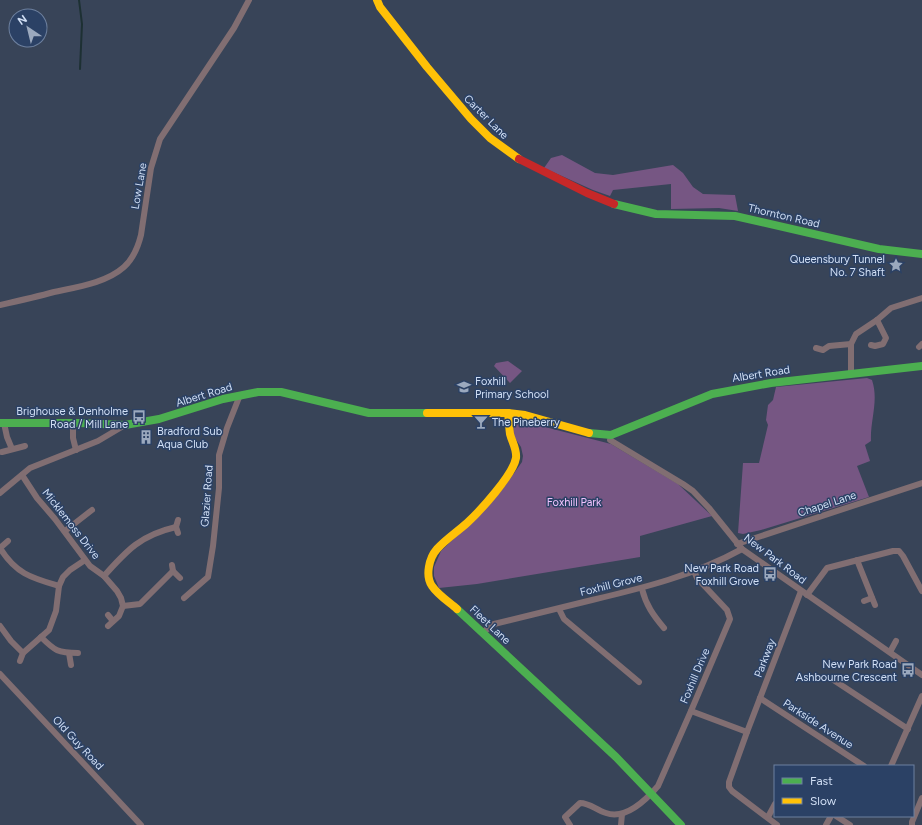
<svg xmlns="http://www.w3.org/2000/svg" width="922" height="825" viewBox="0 0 922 825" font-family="Figtree,sans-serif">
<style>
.green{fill:#765683}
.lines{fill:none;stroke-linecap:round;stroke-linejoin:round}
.stream{stroke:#1d3033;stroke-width:2}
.street{stroke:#816e72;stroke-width:6}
.fast{stroke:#4caf50;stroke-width:8}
.slow{stroke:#ffc107;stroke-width:8}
.jam{stroke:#c62828;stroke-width:8}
.labels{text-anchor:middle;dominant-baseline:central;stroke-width:3;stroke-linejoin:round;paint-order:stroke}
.street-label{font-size:11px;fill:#d1dff5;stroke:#2b4165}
.poi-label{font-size:11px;fill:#d1dff5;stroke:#2b4165;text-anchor:end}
.park-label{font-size:11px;fill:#f1c1fd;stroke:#2b4165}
</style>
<rect width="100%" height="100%" fill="#384458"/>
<g class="green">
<path d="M 562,155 L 595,173 L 613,175 L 673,165 L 683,173 L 693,187 L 703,194 L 735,195 L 738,211 L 719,208 L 671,209 L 671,184 L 613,190 L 610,196 L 593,190 L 544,168 L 551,158 Z"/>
<path d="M 508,361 L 522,371 L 510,383 L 494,366 L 496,363 Z"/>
<path d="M 867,378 L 872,380 C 879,401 870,420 871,441 L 865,445 L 870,461 L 857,466 L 869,497 L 761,530 L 743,534 L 738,533 L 743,463 L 759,463 L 768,425 L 766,420 L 768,405 L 773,400 L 776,387 Z"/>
<path d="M 514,419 L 611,444 L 678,484 L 712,516 L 640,536 L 640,557 L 477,584 L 439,588 L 434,576 L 434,567 L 441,551 L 493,501 L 505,486 L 522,462 L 523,456 L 521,447 L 513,435 Z"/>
</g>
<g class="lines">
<path class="stream" d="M 79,0 L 82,24 L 80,69"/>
<g class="street">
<path d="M 0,305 C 18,301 36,297 54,292 C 77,287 106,283 124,267 C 133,259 138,247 141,235 L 151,168 L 160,139 L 234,28 L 249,0"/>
<path d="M 871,345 L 875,346 L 883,344 L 886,338 L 877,320"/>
<path d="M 919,347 L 922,344"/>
<path d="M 816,348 L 823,350 L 829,346 L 851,344"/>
<path d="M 851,373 L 851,344 L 856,334 L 877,320 L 891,308 L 922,298"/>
<path d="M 4,423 L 7,437 L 12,449"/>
<path d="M 73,423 L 73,438 L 76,450"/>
<path d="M 611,435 L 610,440 L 683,484 L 693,491 L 709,508 L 742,549 L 922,675"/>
<path d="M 2,452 L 25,446"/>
<path d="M 22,475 L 37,498 L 55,519 L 90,566 L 104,576 L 117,591 L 121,598 L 123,606 L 119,616 L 108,626"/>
<path d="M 0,493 L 30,468 L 98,441 L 125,425"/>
<path d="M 65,531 L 92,510"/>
<path d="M 178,533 L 176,527 L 178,520"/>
<path d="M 8,541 L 0,548 C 16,574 32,578 59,586"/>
<path d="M 737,544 L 922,483"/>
<path d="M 857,560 L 875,605"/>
<path d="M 172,565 L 173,571 L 180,578"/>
<path d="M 104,576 C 127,550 141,535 176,527"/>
<path d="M 642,589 C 646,605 653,615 664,628"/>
<path d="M 807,595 L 827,568 L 893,551 L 899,551 L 903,556 L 922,591"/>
<path d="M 184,598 L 208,577 L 213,546 L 219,488 L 219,455 L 227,428 L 240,395"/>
<path d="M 864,601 L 872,598"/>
<path d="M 123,606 L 140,604 L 173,571"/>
<path d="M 559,609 L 564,619 L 639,682"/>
<path d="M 108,615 L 113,621"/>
<path d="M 0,626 L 11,641 L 23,653"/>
<path d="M 482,633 L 494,624 C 527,616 560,608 592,600 C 643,588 695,575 742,549"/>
<path d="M 41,637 C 55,651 58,653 78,653"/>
<path d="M 890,652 L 896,641"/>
<path d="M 69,653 L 71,665"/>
<path d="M 20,661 L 23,653 L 49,630 L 56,611 L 59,586 L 63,577 L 70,570 L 85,560"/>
<path d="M 0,674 L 141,825"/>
<path d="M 832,679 L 908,729"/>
<path d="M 760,698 L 864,766"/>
<path d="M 691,711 L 747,732 L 729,782 L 729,787 L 732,791 L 777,825"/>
<path d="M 747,732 L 801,591"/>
<path d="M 891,766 L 922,696"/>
<path d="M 836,816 L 850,825"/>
<path d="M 768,817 L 775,804"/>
<path d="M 570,825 L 565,817 L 580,803 C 590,803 596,810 606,813 C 626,820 646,800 658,786 L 691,711 L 730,619 L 727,610 L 697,578 L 694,571"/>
<path d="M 621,825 L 622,814"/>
<path d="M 826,825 L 831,816"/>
<path d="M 912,825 L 912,822 L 922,798"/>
</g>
<g class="fast">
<path d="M 614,204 L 656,214 L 735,216 L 879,249 L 922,254"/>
<path d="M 0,423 L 79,423 L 125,425 L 159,419 L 223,399 L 258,392 L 281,392 L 369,413 L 427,413"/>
<path d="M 589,433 L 611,435 L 712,394 L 771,383 L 922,366"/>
<path d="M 457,609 L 616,757 L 681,825"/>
</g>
<g class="slow">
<path d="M 377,0 L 380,7 L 427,67 L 471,119 L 490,138 L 519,159"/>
<path d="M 427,413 L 508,413 L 525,415 L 589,433"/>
<path d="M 457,609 C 449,602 438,595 432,586 C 425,576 429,558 437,549 C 446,539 457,532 467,523 C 480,511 513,475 516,458 C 517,449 512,442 510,434 C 509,427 509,420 508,413"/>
</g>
<path class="jam" d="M 519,159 L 587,193 L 614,204"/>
</g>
<defs>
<symbol id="sight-bare" viewBox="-9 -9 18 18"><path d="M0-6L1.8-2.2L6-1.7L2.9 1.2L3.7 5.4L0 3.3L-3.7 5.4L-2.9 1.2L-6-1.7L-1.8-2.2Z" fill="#9ba9be" stroke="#2b4165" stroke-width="2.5" paint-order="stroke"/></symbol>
<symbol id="school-bare" viewBox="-9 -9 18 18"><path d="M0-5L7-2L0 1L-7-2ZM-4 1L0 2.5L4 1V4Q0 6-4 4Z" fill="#9ba9be" stroke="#2b4165" stroke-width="2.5" paint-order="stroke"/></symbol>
<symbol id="bus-bare" viewBox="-9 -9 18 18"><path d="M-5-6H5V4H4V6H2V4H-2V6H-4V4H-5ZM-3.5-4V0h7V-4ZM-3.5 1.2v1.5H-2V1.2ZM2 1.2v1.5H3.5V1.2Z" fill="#9ba9be" stroke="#2b4165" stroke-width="2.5" paint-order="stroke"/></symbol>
<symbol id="bar-bare" viewBox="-9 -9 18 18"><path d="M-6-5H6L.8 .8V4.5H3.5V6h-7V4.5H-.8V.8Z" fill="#9ba9be" stroke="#2b4165" stroke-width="2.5" paint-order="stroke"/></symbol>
<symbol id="building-bare" viewBox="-9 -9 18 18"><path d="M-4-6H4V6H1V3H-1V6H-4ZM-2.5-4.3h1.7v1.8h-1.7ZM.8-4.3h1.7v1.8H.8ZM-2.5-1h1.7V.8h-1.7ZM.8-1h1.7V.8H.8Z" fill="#9ba9be" stroke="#2b4165" stroke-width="2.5" paint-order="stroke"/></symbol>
</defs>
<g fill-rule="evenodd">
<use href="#sight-bare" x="886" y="255" width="20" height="20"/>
<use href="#school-bare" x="454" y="377" width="20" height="20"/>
<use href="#bus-bare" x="129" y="407" width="20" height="20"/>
<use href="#bar-bare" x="471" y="412" width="20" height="20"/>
<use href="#building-bare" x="136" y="427" width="20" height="20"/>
<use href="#bus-bare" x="760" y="564" width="20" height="20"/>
<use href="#bus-bare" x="898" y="660" width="20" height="20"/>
</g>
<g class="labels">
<g class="street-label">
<text transform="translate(486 117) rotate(45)">Carter Lane</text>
<text transform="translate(139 186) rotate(-80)">Low Lane</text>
<text transform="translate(784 216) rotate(13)">Thornton Road</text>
<text transform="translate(761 374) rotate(-9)">Albert Road</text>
<text transform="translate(204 395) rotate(-17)">Albert Road</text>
<text transform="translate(207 496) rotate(-86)">Glazier Road</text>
<text transform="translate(827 504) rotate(-18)">Chapel Lane</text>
<text transform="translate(71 524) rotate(52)">Micklemoss Drive</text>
<text transform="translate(775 559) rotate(37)">New Park Road</text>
<text transform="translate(611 585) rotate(-14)">Foxhill Grove</text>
<text transform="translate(490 625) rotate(43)">Fleet Lane</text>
<text transform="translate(765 658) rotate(-69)">Parkway</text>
<text transform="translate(695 676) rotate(-67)">Foxhill Drive</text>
<text transform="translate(818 724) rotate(33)">Parkside Avenue</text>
<text transform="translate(78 743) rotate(47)">Old Guy Road</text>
</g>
<g class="poi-label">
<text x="885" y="259">Queensbury Tunnel<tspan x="885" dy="13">No. 7 Shaft</tspan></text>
<text x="475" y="381" text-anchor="start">Foxhill<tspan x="475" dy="13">Primary School</tspan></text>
<text x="128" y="411">Brighouse &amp; Denholme<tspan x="128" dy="13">Road / Mill Lane</tspan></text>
<text x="492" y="422" text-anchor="start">The Pineberry</text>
<text x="157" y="431" text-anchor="start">Bradford Sub<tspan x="157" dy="13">Aqua Club</tspan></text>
<text x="759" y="568">New Park Road<tspan x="759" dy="13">Foxhill Grove</tspan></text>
<text x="897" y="664">New Park Road<tspan x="897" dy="13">Ashbourne Crescent</tspan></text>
</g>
<g class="park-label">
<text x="574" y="502">Foxhill Park</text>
</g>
</g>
<rect x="774" y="765" width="140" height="52" fill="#2b4165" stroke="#6d809f"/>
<rect x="782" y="778" width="20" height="6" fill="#4caf50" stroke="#6d809f"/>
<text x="810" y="785" font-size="12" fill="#d1dff5">Fast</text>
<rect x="782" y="798" width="20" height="6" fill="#ffc107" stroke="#6d809f"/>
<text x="810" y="805" font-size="12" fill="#d1dff5">Slow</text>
<g transform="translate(28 28) rotate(325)"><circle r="19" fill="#2b4165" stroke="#6d809f"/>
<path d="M0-3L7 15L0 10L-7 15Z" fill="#9ba9be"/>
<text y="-6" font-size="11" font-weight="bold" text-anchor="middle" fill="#d1dff5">N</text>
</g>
</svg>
